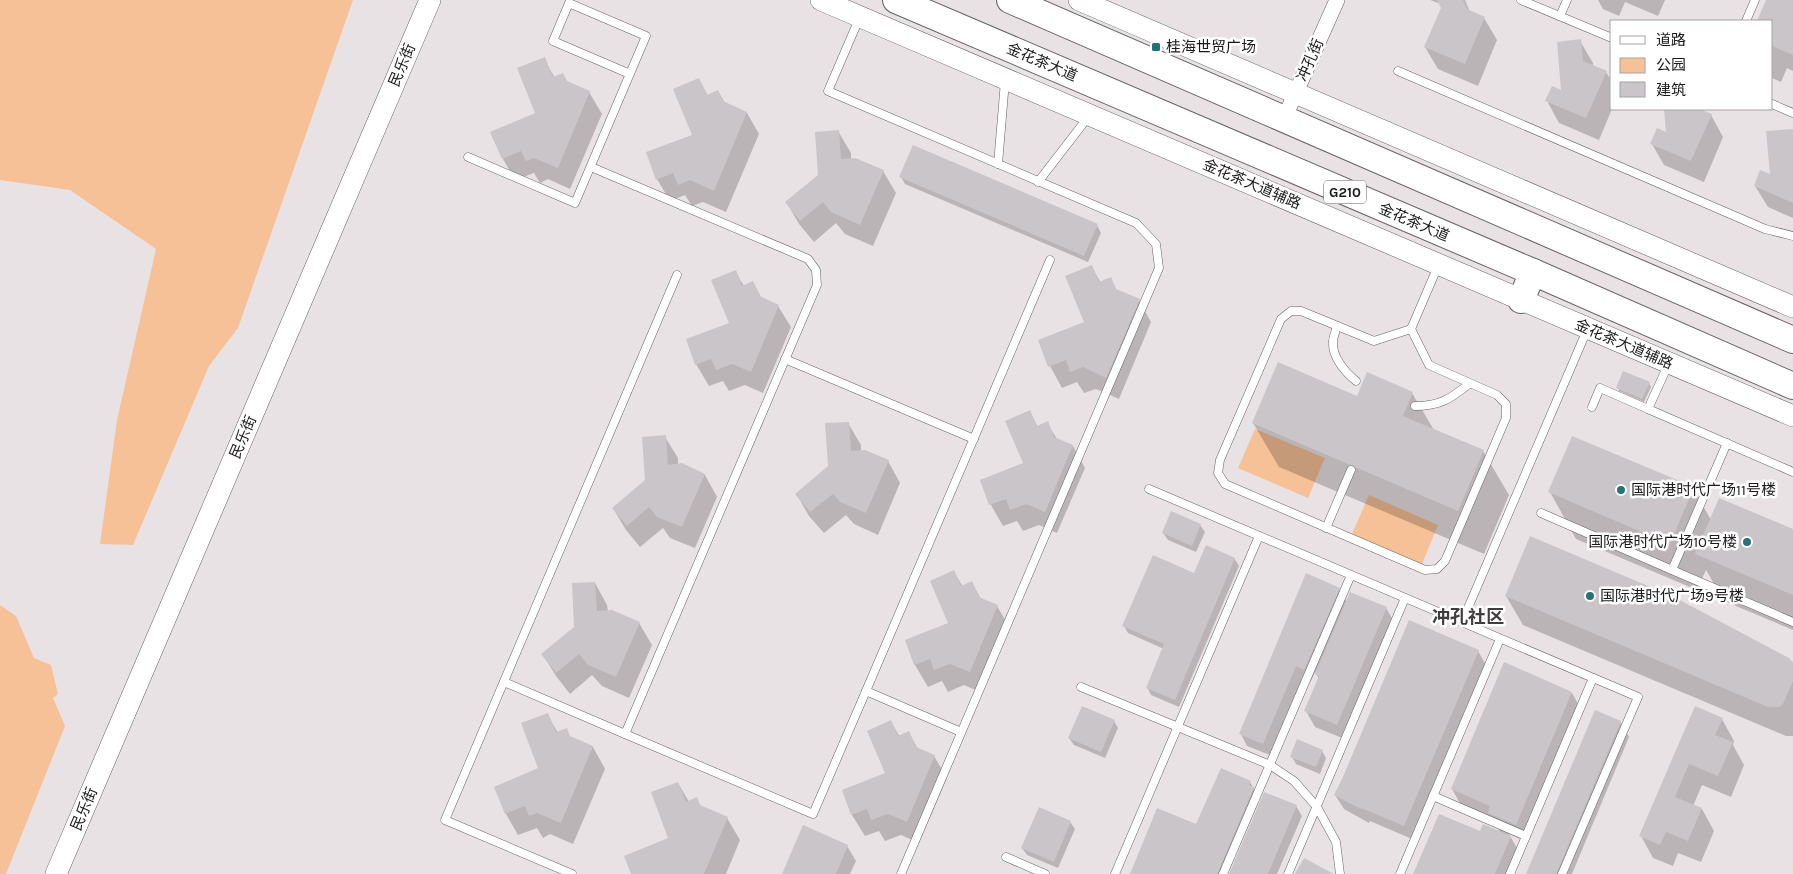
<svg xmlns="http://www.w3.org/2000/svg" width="1793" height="874" viewBox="0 0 1793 874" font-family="Karla,'Noto Sans SC',sans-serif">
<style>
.green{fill:#f7c198}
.shadow{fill:#0003}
.building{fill:#cac5c9}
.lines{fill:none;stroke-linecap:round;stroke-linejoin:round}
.lane-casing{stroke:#686263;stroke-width:9}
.street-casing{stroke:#686263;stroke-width:16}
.secondary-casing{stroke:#686263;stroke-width:22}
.highway-casing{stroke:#686263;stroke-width:28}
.lane{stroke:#fff;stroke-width:8}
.street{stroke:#fff;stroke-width:15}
.secondary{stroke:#fff;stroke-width:21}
.highway{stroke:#fff;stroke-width:26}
.poi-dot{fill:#277178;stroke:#fff;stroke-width:2}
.labels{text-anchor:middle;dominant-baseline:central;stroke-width:5;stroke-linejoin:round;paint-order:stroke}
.shield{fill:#fff;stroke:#605e5f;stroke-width:1}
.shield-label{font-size:14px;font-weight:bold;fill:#1c191a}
.poi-label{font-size:15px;fill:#1c191a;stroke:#fff;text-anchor:start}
.street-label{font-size:15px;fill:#1c191a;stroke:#fff}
.quarter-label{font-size:18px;font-weight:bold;fill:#413c3e;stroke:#fff}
</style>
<rect width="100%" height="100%" fill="#e9e2e4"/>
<g class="green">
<path d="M 0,0 L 353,0 L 238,328 L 209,366 L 133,545 L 100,544 L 117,420 L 156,249 L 70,190 L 0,180 Z"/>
<path d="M 1255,429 L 1325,458 L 1308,498 L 1238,468 Z"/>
<path d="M 1369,495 L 1438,525 L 1422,564 L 1352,534 Z"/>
<path d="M 0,605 L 16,616 L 34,658 L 51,665 L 58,694 L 53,698 L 65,726 L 6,874 L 0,874 Z"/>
</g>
<g class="shadow">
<path d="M 1430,0 L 1465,0 L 1470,12 L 1484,18 L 1497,40 L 1478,86 L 1438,69 L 1425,47 L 1442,8 L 1441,4 Z"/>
<path d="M 1598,0 L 1665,0 L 1658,16 L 1625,2 L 1619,16 L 1603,9 Z"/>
<path d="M 1767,0 L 1793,0 L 1793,71 L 1787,68 L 1781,82 L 1772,78 L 1772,21 L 1758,21 Z"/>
<path d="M 1580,41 L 1593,63 L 1593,67 L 1606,72 L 1612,82 L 1612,109 L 1599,140 L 1559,123 L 1547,101 L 1563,92 Z"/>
<path d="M 544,59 L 555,78 L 589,92 L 602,114 L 570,189 L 548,179 L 540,183 L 534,173 L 515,180 L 503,159 L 536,114 Z"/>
<path d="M 699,79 L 708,96 L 718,91 L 725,103 L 747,113 L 759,134 L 726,212 L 703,202 L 692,206 L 685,195 L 670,201 L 657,179 L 694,136 Z"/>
<path d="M 1665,109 L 1697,109 L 1711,115 L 1723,137 L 1704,182 L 1664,165 L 1652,144 L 1668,134 Z"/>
<path d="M 838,131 L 851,153 L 851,160 L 883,171 L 896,193 L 873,246 L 845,234 L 836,223 L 814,242 L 799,224 L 787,203 L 820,175 Z"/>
<path d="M 1793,137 L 1793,218 L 1768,207 L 1755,186 L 1771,176 Z"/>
<path d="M 901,177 L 1097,225 L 1101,233 L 1088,262 L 905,184 Z"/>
<path d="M 1091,266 L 1101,283 L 1110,278 L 1117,291 L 1139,300 L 1151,322 L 1119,399 L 1096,389 L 1084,393 L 1077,382 L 1062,388 L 1050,366 L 1086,322 Z"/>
<path d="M 735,271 L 744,286 L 753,282 L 762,299 L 778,306 L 791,327 L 763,393 L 745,385 L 729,391 L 723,381 L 709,386 L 696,364 L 730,324 Z"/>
<path d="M 1649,383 L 1651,387 L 1644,402 L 1619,391 L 1618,388 Z"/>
<path d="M 1412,393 L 1434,430 L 1483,451 L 1509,495 L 1484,554 L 1279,467 L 1253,423 L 1358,398 Z"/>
<path d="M 1029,412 L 1038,427 L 1047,423 L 1057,439 L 1073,446 L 1085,468 L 1057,533 L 1039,525 L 1023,531 L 1017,521 L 1003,526 L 991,505 L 982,481 L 1024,464 Z"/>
<path d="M 848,423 L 861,445 L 861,451 L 888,461 L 900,483 L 878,535 L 854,524 L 846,515 L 824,533 L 809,516 L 797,495 L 830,467 Z"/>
<path d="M 665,437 L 678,458 L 678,465 L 705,475 L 717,497 L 695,548 L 670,538 L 663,528 L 640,547 L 626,530 L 613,508 L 646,481 Z"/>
<path d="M 1693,488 L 1711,520 L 1793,530 L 1793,630 L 1724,601 L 1706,570 L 1697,590 L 1576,539 L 1550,492 Z"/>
<path d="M 1200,525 L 1205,532 L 1196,552 L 1168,540 L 1163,533 Z"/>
<path d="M 1234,558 L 1239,566 L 1179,707 L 1151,695 L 1147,687 L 1164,649 L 1128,633 L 1124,626 L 1195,575 Z"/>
<path d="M 954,572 L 963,587 L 972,583 L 981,599 L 997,606 L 1010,628 L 982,693 L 964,685 L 948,692 L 942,681 L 928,687 L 915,665 L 906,641 L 949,624 Z"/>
<path d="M 595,583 L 607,605 L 608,611 L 639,623 L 652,645 L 629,698 L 602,686 L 592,675 L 570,694 L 556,676 L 543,655 L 576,627 Z"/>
<path d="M 1339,589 L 1347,602 L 1351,594 L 1386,608 L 1396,625 L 1347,740 L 1315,727 L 1306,711 L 1319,679 L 1315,672 L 1311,681 L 1303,677 L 1270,755 L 1247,746 L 1241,734 Z"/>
<path d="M 1506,596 L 1793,664 L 1793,736 L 1786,736 L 1523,625 Z"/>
<path d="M 1478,651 L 1486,665 L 1412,839 L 1370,821 L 1369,823 L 1344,809 L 1335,795 Z"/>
<path d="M 1572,693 L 1581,709 L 1525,841 L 1509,834 L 1518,850 L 1508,874 L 1414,874 L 1481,833 L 1500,832 L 1492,819 L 1461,805 L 1452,789 Z"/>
<path d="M 1696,708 L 1722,719 L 1734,741 L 1733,745 L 1744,765 L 1731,797 L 1702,785 L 1693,806 L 1702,809 L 1714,831 L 1701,862 L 1678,853 L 1673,866 L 1653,858 L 1641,836 Z"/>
<path d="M 547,714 L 558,733 L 593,747 L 605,769 L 573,844 L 550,834 L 543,838 L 537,828 L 518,835 L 506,814 L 495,788 L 540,769 Z"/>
<path d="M 1114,721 L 1118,728 L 1105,758 L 1074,745 L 1069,738 Z"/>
<path d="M 891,722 L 900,737 L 909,733 L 918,749 L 934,756 L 947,778 L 919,843 L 901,835 L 885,841 L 879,831 L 865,836 L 852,815 L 843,791 L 886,774 Z"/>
<path d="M 1620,722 L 1629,737 L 1572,874 L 1527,874 Z"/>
<path d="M 1322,751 L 1326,758 L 1320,774 L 1296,764 L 1292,757 Z"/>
<path d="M 1250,782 L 1259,798 L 1227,874 L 1131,874 L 1197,826 Z"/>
<path d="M 678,783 L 689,802 L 696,799 L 701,807 L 727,818 L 740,840 L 726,874 L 632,874 L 670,838 Z"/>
<path d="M 1296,806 L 1302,816 L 1277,874 L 1230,874 Z"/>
<path d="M 1070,822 L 1075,829 L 1058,868 L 1027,855 L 1022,848 Z"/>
<path d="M 847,846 L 856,861 L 850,874 L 783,874 Z"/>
</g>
<g class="building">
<path d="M 1437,0 L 1463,0 L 1467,9 L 1485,17 L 1465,64 L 1424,47 L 1441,8 Z"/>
<path d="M 1766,0 L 1793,0 L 1793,55 L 1772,46 L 1772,21 L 1757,21 Z"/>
<path d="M 1581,39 L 1583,61 L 1607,71 L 1586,118 L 1545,101 L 1552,86 L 1561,90 L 1557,42 Z"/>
<path d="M 545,57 L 553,77 L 563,73 L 567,81 L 590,91 L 558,168 L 534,158 L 526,161 L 521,151 L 502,159 L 490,132 L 535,113 L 517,68 Z"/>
<path d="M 699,78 L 707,95 L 718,90 L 723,101 L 747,112 L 714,191 L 690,180 L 678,185 L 673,173 L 656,180 L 646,152 L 692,135 L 673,89 Z"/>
<path d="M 1664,109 L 1700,109 L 1712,114 L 1691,161 L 1650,144 L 1657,128 L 1666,132 Z"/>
<path d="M 1793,129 L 1793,203 L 1754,186 L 1760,170 L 1770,174 L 1766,131 Z"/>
<path d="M 839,130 L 841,159 L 855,158 L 884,170 L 860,225 L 831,212 L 823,202 L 800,221 L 785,202 L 818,175 L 815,132 Z"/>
<path d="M 913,145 L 1098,224 L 1084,256 L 899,177 Z"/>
<path d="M 1092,265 L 1099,282 L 1111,277 L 1116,289 L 1140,299 L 1106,378 L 1083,367 L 1070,372 L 1066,360 L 1048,367 L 1038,340 L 1084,322 L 1065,276 Z"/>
<path d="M 736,270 L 742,286 L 753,281 L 760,296 L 779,305 L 751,372 L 732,364 L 716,370 L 711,359 L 695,365 L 686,339 L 729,323 L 711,280 Z"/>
<path d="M 1278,362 L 1357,396 L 1367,372 L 1413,392 L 1403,416 L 1484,450 L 1458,511 L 1252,423 Z"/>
<path d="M 1623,371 L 1650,382 L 1642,399 L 1616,388 Z"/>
<path d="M 1030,410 L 1037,426 L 1048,421 L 1054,437 L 1073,445 L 1045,512 L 1026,504 L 1010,510 L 1006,499 L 989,505 L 980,480 L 1023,463 L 1005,421 Z"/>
<path d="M 849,422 L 851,451 L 865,450 L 889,460 L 866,513 L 840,502 L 833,494 L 810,512 L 795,494 L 828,466 L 825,423 Z"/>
<path d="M 666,435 L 668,465 L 682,463 L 705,474 L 682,527 L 657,517 L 649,507 L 627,526 L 612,508 L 645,480 L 642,437 Z"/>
<path d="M 1572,436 L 1694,487 L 1670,544 L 1548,492 Z"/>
<path d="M 1719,498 L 1793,529 L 1793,595 L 1695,554 Z"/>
<path d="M 1171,511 L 1201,524 L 1192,546 L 1162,533 Z"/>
<path d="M 1530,536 L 1674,597 L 1789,658 L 1793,662 L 1793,681 L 1783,704 L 1779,707 L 1768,707 L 1505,596 Z"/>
<path d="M 1206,545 L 1235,558 L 1175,700 L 1146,688 L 1164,644 L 1122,626 L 1153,555 L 1194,573 Z"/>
<path d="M 954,570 L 961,586 L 972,581 L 979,597 L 998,605 L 970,672 L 950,664 L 934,670 L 930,659 L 914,665 L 905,640 L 948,623 L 930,581 Z"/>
<path d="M 1306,573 L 1340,588 L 1304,670 L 1296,666 L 1263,744 L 1239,734 Z"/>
<path d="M 595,582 L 597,611 L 612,610 L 640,622 L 616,677 L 588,665 L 579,654 L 556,673 L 541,654 L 574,627 L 572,583 Z"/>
<path d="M 1350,592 L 1387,607 L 1337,725 L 1304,711 L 1319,676 L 1315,674 Z"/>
<path d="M 1409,620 L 1479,650 L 1404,826 L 1361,808 L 1361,809 L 1334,795 L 1343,777 Z"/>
<path d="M 1504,662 L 1572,692 L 1516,825 L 1488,813 L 1490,806 L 1451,789 Z"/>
<path d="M 1082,706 L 1115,720 L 1101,752 L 1068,738 Z"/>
<path d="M 1695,706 L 1723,718 L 1715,735 L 1733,742 L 1718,776 L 1689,764 L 1675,797 L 1702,808 L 1688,841 L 1666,832 L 1660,845 L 1639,836 Z"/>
<path d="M 1595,710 L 1621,721 L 1556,874 L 1526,874 Z"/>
<path d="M 548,713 L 556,732 L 567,728 L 570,736 L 593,746 L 561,823 L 537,813 L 529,816 L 525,806 L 505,814 L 494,787 L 538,768 L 521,723 Z"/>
<path d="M 891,720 L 898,736 L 909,731 L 916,747 L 935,755 L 907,822 L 888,814 L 871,820 L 867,809 L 851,815 L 842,790 L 885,773 L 867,731 Z"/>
<path d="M 1297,739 L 1323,750 L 1316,767 L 1290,757 Z"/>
<path d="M 1221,768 L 1251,781 L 1249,785 L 1254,787 L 1217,874 L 1130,874 L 1157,808 L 1196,824 Z"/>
<path d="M 678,782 L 686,802 L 697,797 L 700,805 L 728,817 L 704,874 L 631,874 L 624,856 L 668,838 L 651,792 Z"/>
<path d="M 1264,792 L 1297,805 L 1268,874 L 1229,874 Z"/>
<path d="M 1039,807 L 1071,821 L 1054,862 L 1021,848 Z"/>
<path d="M 1439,814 L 1480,831 L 1483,824 L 1511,836 L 1495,874 L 1413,874 Z"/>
<path d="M 803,825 L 848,845 L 836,874 L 782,874 Z"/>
<path d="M 1304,858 L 1334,874 L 1295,874 Z"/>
</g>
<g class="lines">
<defs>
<g id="lane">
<path d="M 1521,0 L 1612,38"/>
<path d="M 1560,16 L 1567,0"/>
<path d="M 859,19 L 828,91 L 1136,223 L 1156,244 L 1159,268 L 901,874"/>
<path d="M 1746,21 L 1755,0"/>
<path d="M 1398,71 L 1765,229 L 1793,236"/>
<path d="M 1772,104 L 1793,113"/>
<path d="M 468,157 L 575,203 L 646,36 L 569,3 L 553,41 L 630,74"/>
<path d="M 998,164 L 1005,81"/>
<path d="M 1038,182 L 1089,116"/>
<path d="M 1291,311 L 1301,311 L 1374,341 L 1411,329 L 1429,365 L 1497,395 L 1506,404 L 1506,418 L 1445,561 L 1437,569 L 1425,570 L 1225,484 L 1218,473 L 1220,460 L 1281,319 Z"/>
<path d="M 1337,326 C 1336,331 1333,337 1333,342 C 1332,357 1345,372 1356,381"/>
<path d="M 1411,329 L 1438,266"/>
<path d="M 785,359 L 974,439"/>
<path d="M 1415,406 C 1440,406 1450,399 1469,384"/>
<path d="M 1592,407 L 1600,388 L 1648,409 L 1668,365"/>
<path d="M 1648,409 L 1793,472"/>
<path d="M 1149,489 L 1638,697 L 1562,874"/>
<path d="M 1541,513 L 1672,570 L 1727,443"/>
<path d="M 1326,528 L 1351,470"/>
<path d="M 1672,570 L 1793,622"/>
<path d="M 1462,622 L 1587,330"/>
<path d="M 504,682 L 625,734 L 817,285 L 816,270 L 808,259 L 591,167"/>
<path d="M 1081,687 L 1270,765 L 1294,781 L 1317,807 L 1336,842 L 1340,874"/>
<path d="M 866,691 L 1050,260"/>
<path d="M 625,734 L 813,814 L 866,691 L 961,732"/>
<path d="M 1433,796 L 1526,836"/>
<path d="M 1006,857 L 1045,874"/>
<path d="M 572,874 L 445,820 L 677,275"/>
<path d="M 1115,874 L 1259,536"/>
<path d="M 1223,874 L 1351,575"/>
<path d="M 1288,874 L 1405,598"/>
<path d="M 1400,874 L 1500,639"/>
<path d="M 1510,874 L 1593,678"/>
</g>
<path id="street" d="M 1284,119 L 1337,0"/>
<g id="secondary">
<path d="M 821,0 L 1793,416"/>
<path d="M 1079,0 L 1793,307"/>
<path d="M 56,874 L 430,0"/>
</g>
<g id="highway">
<path d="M 896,0 L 1533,272 L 1793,386"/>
<path d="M 1010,0 L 1793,340"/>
<path d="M 1521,300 L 1533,272"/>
</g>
</defs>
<use href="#lane" class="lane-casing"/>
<use href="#street" class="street-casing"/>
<use href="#secondary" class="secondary-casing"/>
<use href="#highway" class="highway-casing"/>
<use href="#lane" class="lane"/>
<use href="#street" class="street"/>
<use href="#secondary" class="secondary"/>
<use href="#highway" class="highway"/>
</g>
<g class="poi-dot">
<rect x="1151" y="42" width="10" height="10" rx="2.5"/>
<circle cx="1621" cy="490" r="5"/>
<circle cx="1747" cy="542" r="5"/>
<circle cx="1590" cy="596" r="5"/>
</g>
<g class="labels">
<rect class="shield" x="1324" y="180.5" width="42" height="23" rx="4"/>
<g class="shield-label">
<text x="1345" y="192">G210</text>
</g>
<g class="poi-label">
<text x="1166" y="47">桂海世贸广场</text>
<text x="1631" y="490">国际港时代广场11号楼</text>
<text x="1737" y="542" text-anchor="end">国际港时代广场10号楼</text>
<text x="1600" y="596">国际港时代广场9号楼</text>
</g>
<g class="street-label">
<text transform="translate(1310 60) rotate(-66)">冲孔街</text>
<text transform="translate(1042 62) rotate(23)">金花茶大道</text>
<text transform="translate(402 65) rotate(-67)">民乐街</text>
<text transform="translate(1252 184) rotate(23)">金花茶大道辅路</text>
<text transform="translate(1414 222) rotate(23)">金花茶大道</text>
<text transform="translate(1624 344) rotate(23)">金花茶大道辅路</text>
<text transform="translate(243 437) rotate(-67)">民乐街</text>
<text transform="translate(84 809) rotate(-67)">民乐街</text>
</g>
<g class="quarter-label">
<text x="1468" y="617">冲孔社区</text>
</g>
</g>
<rect x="1610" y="20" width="162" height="90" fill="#ffffff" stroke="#a4a3a3"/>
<rect x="1620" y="36" width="25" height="8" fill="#ffffff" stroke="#a4a3a3"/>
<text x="1656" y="45" font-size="15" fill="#1c191a">道路</text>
<rect x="1620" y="58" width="25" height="15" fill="#f7c198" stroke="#a4a3a3"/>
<text x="1656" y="70" font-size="15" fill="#1c191a">公园</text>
<rect x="1620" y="82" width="25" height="15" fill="#cac5c9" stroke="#a4a3a3"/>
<text x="1656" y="95" font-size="15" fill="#1c191a">建筑</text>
</svg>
